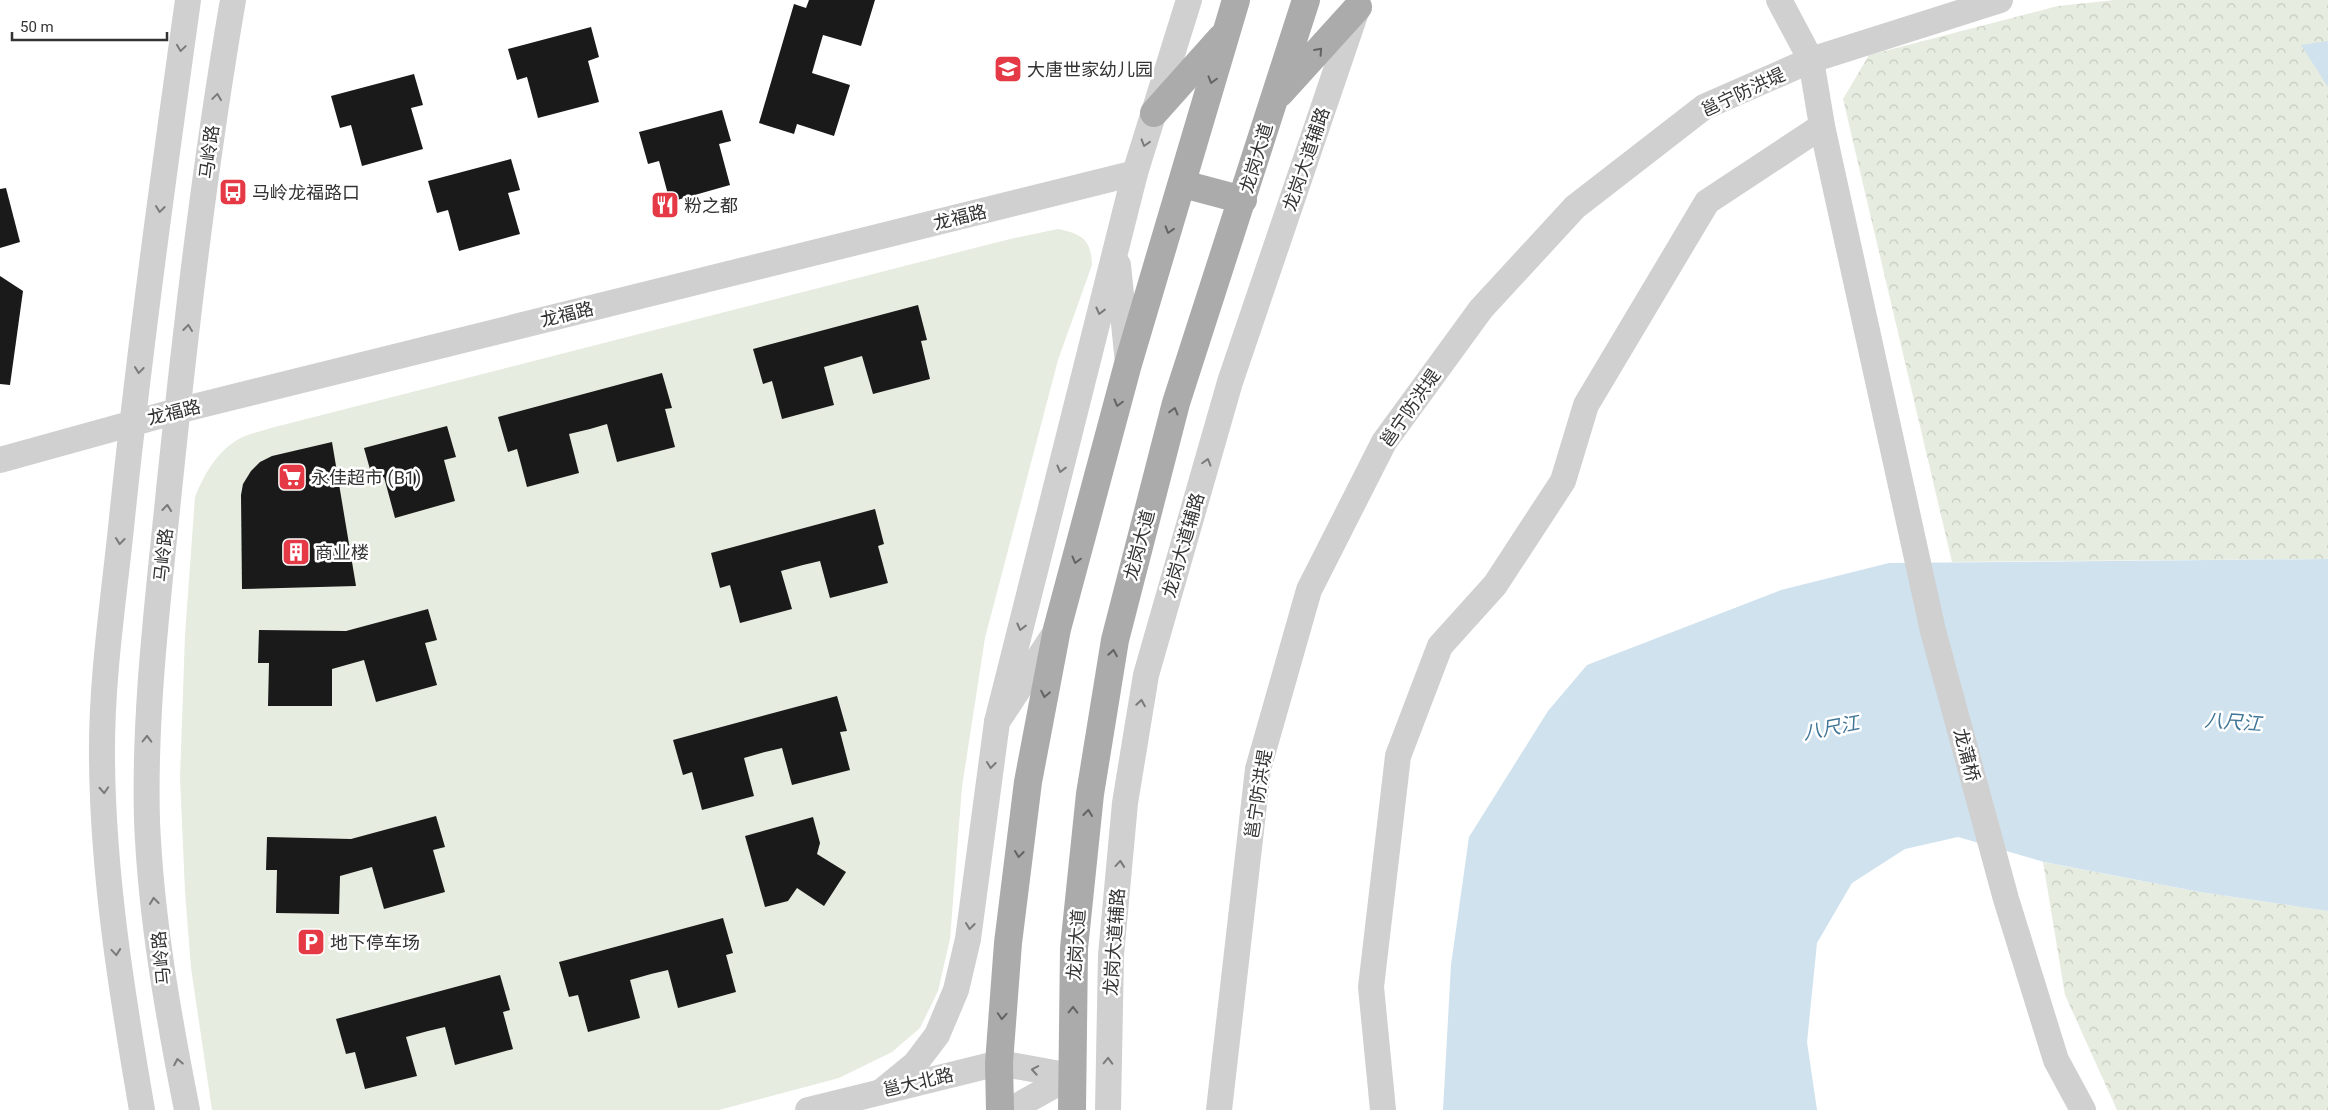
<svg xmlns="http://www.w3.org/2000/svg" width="2328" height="1110" viewBox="0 0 2328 1110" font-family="Roboto,'Noto Sans SC',sans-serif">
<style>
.grass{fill:#e6ecdf}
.forest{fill:url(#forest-crowns)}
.water{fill:#cfe2ee}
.building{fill:#1a1a1a}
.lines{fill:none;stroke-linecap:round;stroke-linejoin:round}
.minor{stroke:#d0d0d0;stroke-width:26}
.major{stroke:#ababab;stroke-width:28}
.oneway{stroke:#7a7a7a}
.oneway2{stroke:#636363}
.labels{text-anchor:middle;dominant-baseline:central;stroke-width:5;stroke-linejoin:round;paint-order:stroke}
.poi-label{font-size:18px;fill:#333;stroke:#fff;text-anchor:start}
.street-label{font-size:18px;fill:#333;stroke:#fff}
.water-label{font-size:19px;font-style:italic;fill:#3f7597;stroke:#fff}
</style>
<defs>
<pattern id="forest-crowns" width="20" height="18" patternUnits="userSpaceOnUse" patternTransform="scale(1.25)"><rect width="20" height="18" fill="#e6ecdf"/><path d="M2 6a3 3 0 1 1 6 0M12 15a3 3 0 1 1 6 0" fill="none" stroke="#c6cbc0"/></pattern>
</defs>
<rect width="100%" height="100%" fill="#fff"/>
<path class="grass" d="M 1058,229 C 1082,234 1091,239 1092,265 L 1058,360 L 985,638 L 962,787 L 950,939 L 938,991 L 920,1028 L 892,1052 L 839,1078 L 719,1110 L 212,1110 L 191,968 L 185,891 L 180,778 L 185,635 L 195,497 C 204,475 216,453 237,440 C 246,434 260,432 271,428 L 1010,239 Z"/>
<g class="forest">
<path d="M 2115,0 L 2328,0 L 2328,559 L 1952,562 L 1843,99 L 1869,55 L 2058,6 Z"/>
<path d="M 2043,862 L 2200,892 L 2328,911 L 2328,1110 L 2117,1110 L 2065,995 Z"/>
</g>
<g class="water">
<path d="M 2328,41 L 2328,87 L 2301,45 Z"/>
<path d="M 2328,559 L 2328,911 L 2200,892 L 2044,862 L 1958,837 L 1905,849 L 1852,883 L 1817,943 L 1807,1042 L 1817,1110 L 1443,1110 L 1451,965 L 1469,837 L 1548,711 L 1587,665 L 1781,590 L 1889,563 Z"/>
</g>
<g class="building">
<path d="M 809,0 L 875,0 L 861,46 L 823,35 L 818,52 L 812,73 L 850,85 L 834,136 L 797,124 L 794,134 L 759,123 L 794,4 L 806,8 Z"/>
<path d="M 591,27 L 599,57 L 588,61 L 599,102 L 538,118 L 527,77 L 517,80 L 508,49 Z"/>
<path d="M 414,74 L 423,105 L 411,108 L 423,149 L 362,166 L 351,125 L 340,128 L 331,96 Z"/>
<path d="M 722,110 L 731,141 L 719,144 L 730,185 L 670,202 L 659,161 L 648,164 L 639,132 Z"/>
<path d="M 511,159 L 520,190 L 508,193 L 520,234 L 459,251 L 448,210 L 437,213 L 428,181 Z"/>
<path d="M 6,188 L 20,242 L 0,248 L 0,189 Z"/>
<path d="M 0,276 L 23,291 L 10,385 L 0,384 Z"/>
<path d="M 918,305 L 927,340 L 921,341 L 930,379 L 873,394 L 862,356 L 824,367 L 834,405 L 782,419 L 772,381 L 763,384 L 753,349 Z"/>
<path d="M 662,373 L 672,408 L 665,409 L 675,447 L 617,462 L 607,424 L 590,429 L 569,434 L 579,473 L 527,487 L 517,449 L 508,452 L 498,417 Z"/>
<path d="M 447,426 L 456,457 L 444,460 L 455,501 L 395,518 L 384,477 L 373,480 L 364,448 Z"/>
<path d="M 332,442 L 356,586 L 242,589 L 241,495 L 243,484 L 251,471 L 260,462 L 272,456 Z"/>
<path d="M 875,509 L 884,544 L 878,546 L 888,583 L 830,598 L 820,561 L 803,565 L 781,571 L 792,609 L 740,623 L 730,585 L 720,588 L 711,553 Z"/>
<path d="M 428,609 L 437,640 L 425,643 L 437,685 L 376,702 L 364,660 L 332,669 L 332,706 L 268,706 L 269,663 L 258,663 L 259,630 L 346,631 Z"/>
<path d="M 837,696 L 847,731 L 840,732 L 850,770 L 792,785 L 782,748 L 765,752 L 744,758 L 754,796 L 702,810 L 692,772 L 683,775 L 673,740 Z"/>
<path d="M 436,816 L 445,847 L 433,850 L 445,892 L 384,909 L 372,867 L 340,876 L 339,914 L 276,913 L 277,870 L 266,870 L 267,837 L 351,839 Z"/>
<path d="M 813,817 L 820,843 L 817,854 L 846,872 L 824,906 L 797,888 L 788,901 L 765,907 L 745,836 Z"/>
<path d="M 723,918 L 733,953 L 726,955 L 736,992 L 678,1008 L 668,970 L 651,974 L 630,980 L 640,1018 L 588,1032 L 578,995 L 569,997 L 559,962 Z"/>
<path d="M 500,975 L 510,1010 L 503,1012 L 513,1049 L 455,1065 L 445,1027 L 428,1031 L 406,1037 L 417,1076 L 365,1089 L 355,1052 L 346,1054 L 336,1019 Z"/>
</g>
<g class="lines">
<g class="minor">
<path d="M 1779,0 L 1811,60 L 1822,126 L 1933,631 L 2006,899 L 2056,1060 L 2083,1110"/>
<path d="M 1118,265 L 1128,363"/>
<path d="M 0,460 L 177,411 L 1135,173"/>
<path d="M 997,722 L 1135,173 L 1189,0"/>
<path d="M 882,1091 L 915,1064 L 937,1035 L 956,990 L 968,939 L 997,722 L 1057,630"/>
<path d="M 142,1110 C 122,994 103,877 102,759 C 101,679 114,598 122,518 C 140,345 164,172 188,0"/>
<path d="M 187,1110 C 168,1014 151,918 147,821 C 144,710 158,600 169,490 C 186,326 205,162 233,0"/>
<path d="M 808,1110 L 999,1063 L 1071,1076"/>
<path d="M 1010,1110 L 1071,1076"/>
<path d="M 1108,1110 L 1111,955 L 1125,803 L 1146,675 L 1230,382 L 1358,6"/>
<path d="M 1219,1110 L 1258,769 L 1309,590 L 1384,442 L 1481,309 L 1575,207 L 1704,107 L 1811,60 L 2000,0"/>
<path d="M 1383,1110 L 1371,987 L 1398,756 L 1440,646 L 1495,585 L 1563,481 L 1586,405 L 1707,202 L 1822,126"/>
</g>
<g class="major">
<path d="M 1280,93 L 1358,7"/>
<path d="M 1154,113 L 1221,38"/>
<path d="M 1183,184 L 1243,200"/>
<path d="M 1000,1110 L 999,1063 L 1008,943 L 1028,782 L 1057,629 L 1128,364 L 1236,0"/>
<path d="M 1072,1110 L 1074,948 L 1090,794 L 1115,640 L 1176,403 L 1306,0"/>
</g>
</g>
<defs><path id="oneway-chevron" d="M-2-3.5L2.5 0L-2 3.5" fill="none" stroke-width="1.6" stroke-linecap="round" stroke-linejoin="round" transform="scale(1.25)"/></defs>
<g class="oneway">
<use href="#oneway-chevron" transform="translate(181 48) rotate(98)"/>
<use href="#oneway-chevron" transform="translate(217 97) rotate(-82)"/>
<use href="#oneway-chevron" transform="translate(1145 143) rotate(107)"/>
<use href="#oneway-chevron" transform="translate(160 209) rotate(97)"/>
<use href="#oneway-chevron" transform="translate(1100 311) rotate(104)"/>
<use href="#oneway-chevron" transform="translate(188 328) rotate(-83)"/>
<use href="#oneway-chevron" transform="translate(139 370) rotate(97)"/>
<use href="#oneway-chevron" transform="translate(1207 462) rotate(-74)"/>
<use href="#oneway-chevron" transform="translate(1061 469) rotate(104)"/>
<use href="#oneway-chevron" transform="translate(167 508) rotate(-84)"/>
<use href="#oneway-chevron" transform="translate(120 541) rotate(96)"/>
<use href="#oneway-chevron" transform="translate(1021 627) rotate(104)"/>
<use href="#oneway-chevron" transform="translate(1141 703) rotate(-81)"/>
<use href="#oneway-chevron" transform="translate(147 739) rotate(-89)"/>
<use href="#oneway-chevron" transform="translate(991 765) rotate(97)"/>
<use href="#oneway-chevron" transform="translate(104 790) rotate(87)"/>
<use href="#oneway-chevron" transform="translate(1120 864) rotate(-85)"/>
<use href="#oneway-chevron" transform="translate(154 901) rotate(-96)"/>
<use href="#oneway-chevron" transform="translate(970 926) rotate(97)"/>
<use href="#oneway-chevron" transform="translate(116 952) rotate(85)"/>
<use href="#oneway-chevron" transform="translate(1108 1061) rotate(-88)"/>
<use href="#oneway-chevron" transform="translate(178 1062) rotate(-101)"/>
<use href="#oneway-chevron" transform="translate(1035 1070) rotate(-170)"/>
</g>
<g class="oneway2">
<use href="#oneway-chevron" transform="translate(1319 51) rotate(-48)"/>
<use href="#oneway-chevron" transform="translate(1212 80) rotate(106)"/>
<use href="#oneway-chevron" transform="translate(1169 230) rotate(107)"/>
<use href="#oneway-chevron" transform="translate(1118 403) rotate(105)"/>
<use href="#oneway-chevron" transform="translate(1174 411) rotate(-75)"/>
<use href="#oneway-chevron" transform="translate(1076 560) rotate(105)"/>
<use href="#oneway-chevron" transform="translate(1113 653) rotate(-81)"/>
<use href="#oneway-chevron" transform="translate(1045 694) rotate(101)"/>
<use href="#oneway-chevron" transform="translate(1088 813) rotate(-84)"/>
<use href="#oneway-chevron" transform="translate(1019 854) rotate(97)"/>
<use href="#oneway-chevron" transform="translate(1073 1010) rotate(-89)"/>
<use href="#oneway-chevron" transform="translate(1002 1016) rotate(94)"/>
</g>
<defs>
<symbol id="school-square" viewBox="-11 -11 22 22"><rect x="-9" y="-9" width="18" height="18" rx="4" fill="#e63946" stroke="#fff"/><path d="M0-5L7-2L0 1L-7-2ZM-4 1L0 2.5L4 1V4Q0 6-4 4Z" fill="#fff"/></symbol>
<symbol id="bus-square" viewBox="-11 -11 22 22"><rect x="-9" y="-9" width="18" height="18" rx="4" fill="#e63946" stroke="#fff"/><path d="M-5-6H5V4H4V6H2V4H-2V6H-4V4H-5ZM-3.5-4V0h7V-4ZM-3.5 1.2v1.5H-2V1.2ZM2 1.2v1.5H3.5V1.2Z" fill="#fff"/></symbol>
<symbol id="restaurant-square" viewBox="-11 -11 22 22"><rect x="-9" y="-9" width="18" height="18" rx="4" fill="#e63946" stroke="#fff"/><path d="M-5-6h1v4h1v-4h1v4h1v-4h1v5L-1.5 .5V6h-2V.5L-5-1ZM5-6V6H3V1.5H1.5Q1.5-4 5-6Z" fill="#fff"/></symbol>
<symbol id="supermarket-square" viewBox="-11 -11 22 22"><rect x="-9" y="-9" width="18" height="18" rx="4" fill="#e63946" stroke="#fff"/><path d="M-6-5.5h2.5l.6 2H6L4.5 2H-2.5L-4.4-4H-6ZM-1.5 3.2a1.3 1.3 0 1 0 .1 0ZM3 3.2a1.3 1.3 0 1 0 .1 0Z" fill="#fff"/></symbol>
<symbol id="building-square" viewBox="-11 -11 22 22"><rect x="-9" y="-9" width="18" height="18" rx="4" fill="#e63946" stroke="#fff"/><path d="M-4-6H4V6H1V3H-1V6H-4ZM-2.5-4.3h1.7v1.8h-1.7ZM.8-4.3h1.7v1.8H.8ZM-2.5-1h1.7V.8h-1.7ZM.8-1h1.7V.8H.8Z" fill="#fff"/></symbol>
<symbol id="parking-square" viewBox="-11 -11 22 22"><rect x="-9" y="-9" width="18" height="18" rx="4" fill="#e63946" stroke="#fff"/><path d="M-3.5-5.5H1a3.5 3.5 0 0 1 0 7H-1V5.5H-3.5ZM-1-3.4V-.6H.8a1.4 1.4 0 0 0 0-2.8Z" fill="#fff"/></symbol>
</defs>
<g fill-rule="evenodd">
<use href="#school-square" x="992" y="53" width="32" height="32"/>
<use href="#bus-square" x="217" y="176" width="32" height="32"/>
<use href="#restaurant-square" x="649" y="189" width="32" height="32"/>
<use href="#supermarket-square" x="276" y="461" width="32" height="32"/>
<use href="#building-square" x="280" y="536" width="32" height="32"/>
<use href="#parking-square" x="295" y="926" width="32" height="32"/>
</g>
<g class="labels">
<g class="poi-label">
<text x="1027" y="69">大唐世家幼儿园</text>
<text x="252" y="192">马岭龙福路口</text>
<text x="684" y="205">粉之都</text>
<text x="311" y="477">永佳超市 (B1)</text>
<text x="315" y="552">商业楼</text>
<text x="330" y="942">地下停车场</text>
</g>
<g class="street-label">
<text transform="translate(1743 92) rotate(-25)">邕宁防洪堤</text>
<text transform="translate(209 152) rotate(-83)">马岭路</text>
<text transform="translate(1256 158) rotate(-73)">龙岗大道</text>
<text transform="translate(1306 159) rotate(-71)">龙岗大道辅路</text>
<text transform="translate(960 217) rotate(-14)">龙福路</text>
<text transform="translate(567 314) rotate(-14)">龙福路</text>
<text transform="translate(1410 408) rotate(-55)">邕宁防洪堤</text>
<text transform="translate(174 412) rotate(-14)">龙福路</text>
<text transform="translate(1139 545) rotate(-75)">龙岗大道</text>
<text transform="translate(1183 545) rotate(-74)">龙岗大道辅路</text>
<text transform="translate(163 555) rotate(-84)">马岭路</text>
<text transform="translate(1967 755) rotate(75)">龙蒲桥</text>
<text transform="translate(1258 794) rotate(-81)">邕宁防洪堤</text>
<text transform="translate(1114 942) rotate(-86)">龙岗大道辅路</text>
<text transform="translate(1076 945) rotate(-86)">龙岗大道</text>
<text transform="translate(161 958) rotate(-96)">马岭路</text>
<text transform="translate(918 1082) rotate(-13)">邕大北路</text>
</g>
<g class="water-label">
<text transform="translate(2233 722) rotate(4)">八尺江</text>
<text transform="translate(1831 728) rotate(-11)">八尺江</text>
</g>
</g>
<path d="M12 32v8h155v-8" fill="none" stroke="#333333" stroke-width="2.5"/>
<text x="20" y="32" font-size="15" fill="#333333" stroke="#ffffff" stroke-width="4" paint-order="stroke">50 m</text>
</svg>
